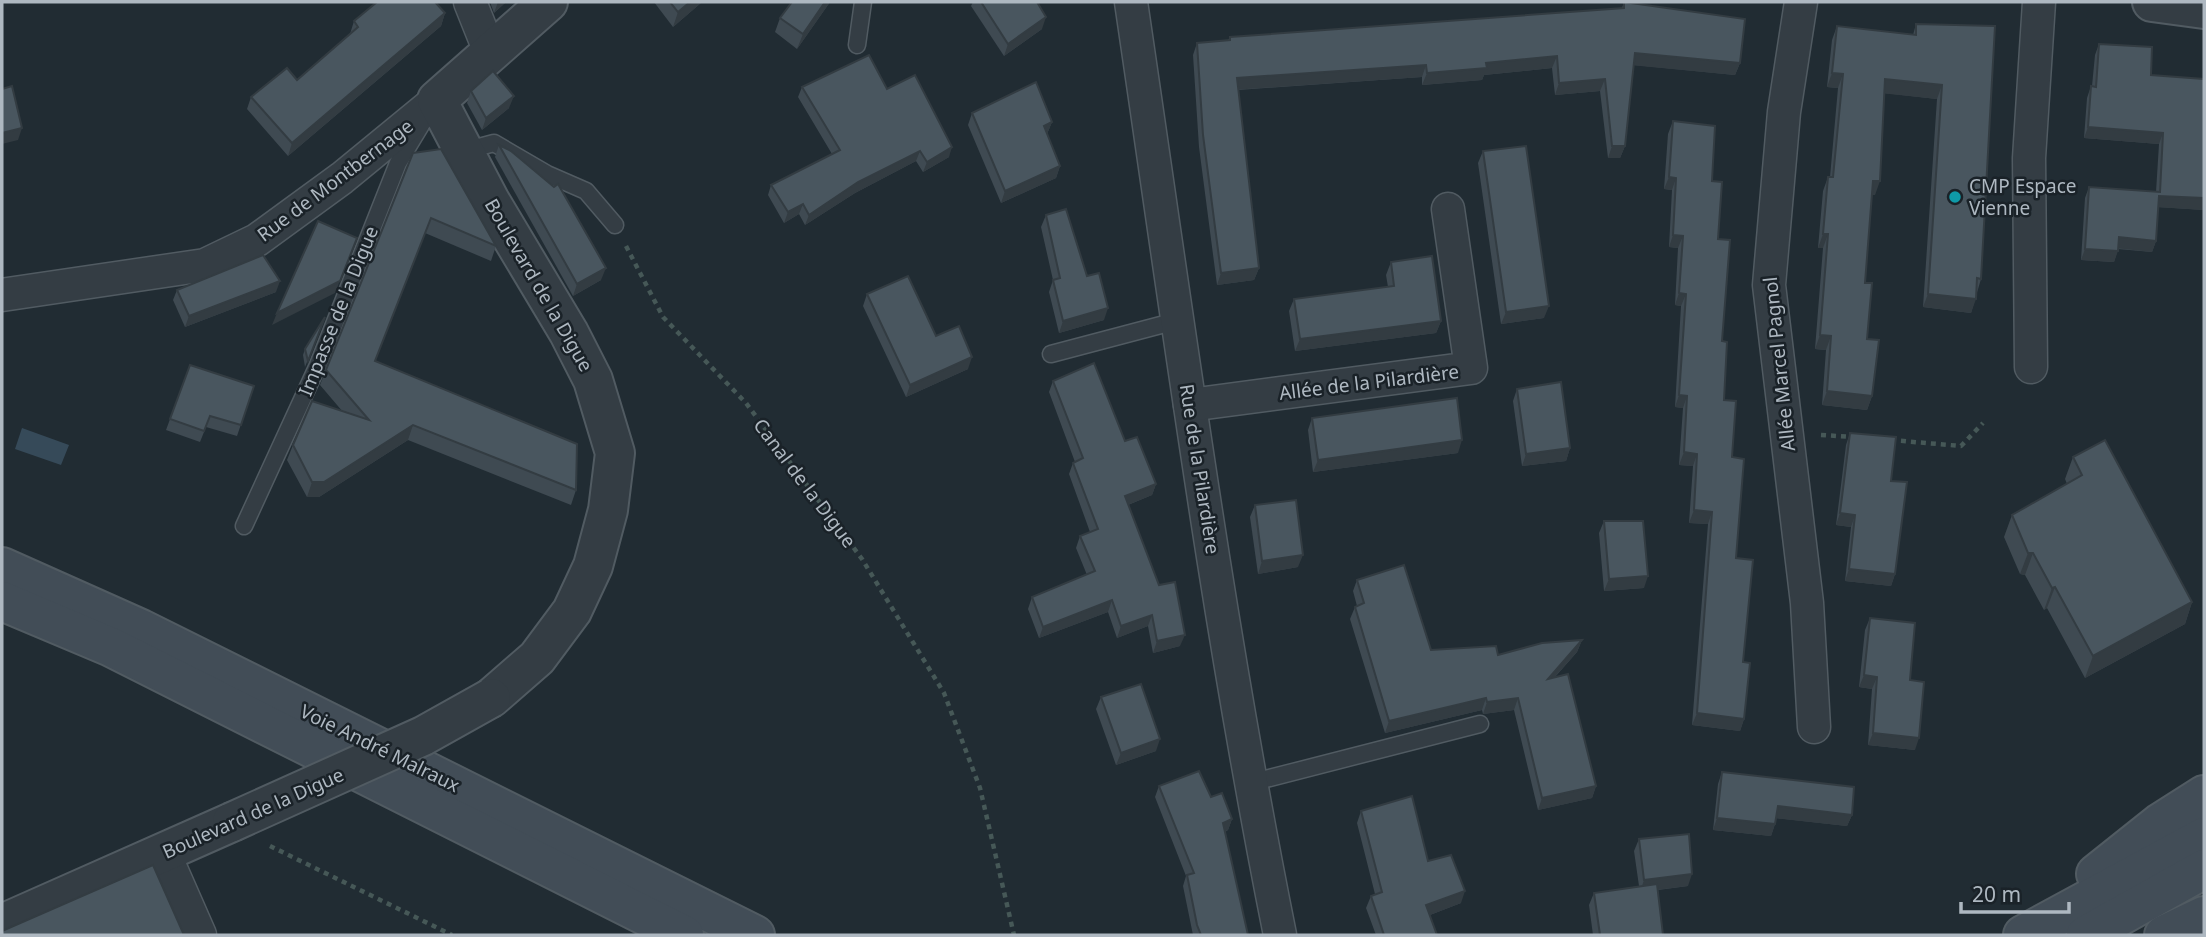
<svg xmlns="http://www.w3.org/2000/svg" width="2206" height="937" viewBox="0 0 2206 937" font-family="'Noto Sans',sans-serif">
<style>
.water{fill:#364a59}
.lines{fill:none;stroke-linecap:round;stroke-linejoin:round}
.service-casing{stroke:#515b62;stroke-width:19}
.minor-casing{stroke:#515b62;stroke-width:35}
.tertiary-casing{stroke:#515b62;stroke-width:42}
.secondary-casing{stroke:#515b62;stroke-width:42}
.path{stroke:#465857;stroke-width:4.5;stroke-dasharray:5 5;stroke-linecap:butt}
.service{stroke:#343d44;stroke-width:16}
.minor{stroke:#343d44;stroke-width:32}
.tertiary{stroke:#343d44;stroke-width:38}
.secondary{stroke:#424d57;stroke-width:38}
.tertiary-bridge-casing{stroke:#515b62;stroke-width:42;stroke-linecap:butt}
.tertiary-bridge{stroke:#343d44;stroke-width:38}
.wall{fill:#3f4a52}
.shaded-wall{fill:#333c42}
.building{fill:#49565f;stroke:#333c42;stroke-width:2}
.culture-dot{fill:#0f9aa8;stroke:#1a2228;stroke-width:2.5}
.labels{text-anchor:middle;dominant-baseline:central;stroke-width:5;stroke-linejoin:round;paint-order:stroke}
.street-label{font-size:19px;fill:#aeb8c1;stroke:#1a2228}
.poi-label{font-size:19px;fill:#aeb8c1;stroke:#1a2228;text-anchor:start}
</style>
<rect width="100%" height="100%" fill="#212c33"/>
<path class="water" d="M 22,428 L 69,445 L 61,465 L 15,449 Z"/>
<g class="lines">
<defs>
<g id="service">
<path d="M 857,45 L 863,2"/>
<path d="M 464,151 L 494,143 L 547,174 L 586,191 L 615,225"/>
<path d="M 1051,354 L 1176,321"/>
<path d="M 244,526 L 318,365 L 398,163 L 421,125"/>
<path d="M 1250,783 L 1480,724"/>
</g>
<g id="minor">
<path d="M 470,2 L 490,52"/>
<path d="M 1131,2 C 1177,314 1218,626 1280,935"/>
<path d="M 1801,2 L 1784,112 L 1769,285 L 1807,603 L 1814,727"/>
<path d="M 2,295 L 205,265 L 257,240 L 342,178 L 437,100"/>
<path d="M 2031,367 L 2029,158 L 2039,2"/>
<path d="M 1190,405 L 1471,368 L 1448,209"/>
<path d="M 164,853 L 200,935"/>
</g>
<g id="tertiary">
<path d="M 2152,2 L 2204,9"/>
<path d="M 491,698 L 537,658 L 572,611 L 593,566 L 608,510 L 615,453 L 593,380 L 569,333 L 490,201 L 437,100 L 548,2"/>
<path d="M 2,924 L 232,822"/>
</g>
<g id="secondary">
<path d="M 2,567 L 141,629 L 755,935"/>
<path d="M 2,601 L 111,647 L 684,935"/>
<path d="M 2096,874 L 2160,823 L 2204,795"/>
<path d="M 2023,935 L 2204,837"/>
<path d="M 2086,935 L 2204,869"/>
<path d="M 2164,935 L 2204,916"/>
</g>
</defs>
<use href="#service" class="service-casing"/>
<use href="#minor" class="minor-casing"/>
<use href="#tertiary" class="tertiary-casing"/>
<use href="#secondary" class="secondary-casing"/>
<g class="path">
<path d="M 626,246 L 663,317 L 746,403 L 862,559 L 944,693 L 980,788 L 1014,935"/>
<path d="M 1821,435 L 1854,437"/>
<path d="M 1891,440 L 1961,446 L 1983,423"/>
<path d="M 270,846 L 452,935"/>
</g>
<use href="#service" class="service"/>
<use href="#minor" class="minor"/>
<use href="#tertiary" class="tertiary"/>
<use href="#secondary" class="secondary"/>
<defs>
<path id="tertiary-bridge" d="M 232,822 L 423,736 L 491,698"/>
</defs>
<use href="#tertiary-bridge" class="tertiary-bridge-casing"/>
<use href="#tertiary-bridge" class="tertiary-bridge"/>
</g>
<g class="wall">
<path d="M 490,2 L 506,2 L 494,13 Z"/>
<path d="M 654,2 L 702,2 L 673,27 Z"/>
<path d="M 830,2 L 797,49 L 775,32 L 780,18 Z"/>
<path d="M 973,2 L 1037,2 L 1042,29 L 1004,56 L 971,6 Z"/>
<path d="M 1624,2 L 1740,63 L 1735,75 L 1634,65 L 1625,146 L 1620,158 L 1608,158 L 1600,91 L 1555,95 L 1552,68 L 1484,75 L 1482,80 L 1422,85 L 1422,77 L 1238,90 L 1259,268 L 1254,280 L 1217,285 L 1199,147 L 1193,55 L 1197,43 L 1228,40 L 1230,37 L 1622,8 Z"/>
<path d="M 445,13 L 441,26 L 288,156 L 247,109 L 251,97 L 297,80 L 350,34 L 354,21 Z"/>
<path d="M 1916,24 L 1995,26 L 1981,279 L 1971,313 L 1923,307 L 1937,99 L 1884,93 L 1875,195 L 1872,195 L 1865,283 L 1867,339 L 1872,396 L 1867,410 L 1822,405 L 1826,350 L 1815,349 L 1823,248 L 1818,248 L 1823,191 L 1828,177 L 1830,177 L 1838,88 L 1827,87 L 1832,40 L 1837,26 L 1913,35 Z"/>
<path d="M 2099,44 L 2151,75 L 2204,79 L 2204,210 L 2158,207 L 2156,241 L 2152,252 L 2118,249 L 2114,262 L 2081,260 L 2085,198 L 2089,187 L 2156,192 L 2159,144 L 2084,138 L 2087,98 L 2091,86 L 2092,86 L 2095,55 Z"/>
<path d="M 802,87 L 949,157 L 923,172 L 916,161 L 855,193 L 805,225 L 799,214 L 784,223 L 768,195 L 771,185 L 832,154 L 798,97 Z"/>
<path d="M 471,91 L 509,108 L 482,130 L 467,103 Z"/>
<path d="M 972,113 L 1052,122 L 1047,134 L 1060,166 L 1056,178 L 1001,203 L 968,125 Z"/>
<path d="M 1673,121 L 1712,181 L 1718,239 L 1724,400 L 1732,457 L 1736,558 L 1743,662 L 1744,719 L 1740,731 L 1692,725 L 1708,524 L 1689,523 L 1693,466 L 1679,465 L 1683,408 L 1675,407 L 1681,306 L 1675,305 L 1678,248 L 1669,247 L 1672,190 L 1664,189 L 1668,134 Z"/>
<path d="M 499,145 L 601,280 L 573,296 L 495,157 Z"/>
<path d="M 1483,151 L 1544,318 L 1501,324 L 1478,163 Z"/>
<path d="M 413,153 L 496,246 L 491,261 L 425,233 L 375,361 L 576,490 L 571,505 L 408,440 L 319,497 L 307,497 L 287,460 L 293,445 L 343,412 L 320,385 Z"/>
<path d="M 1046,215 L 1087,276 L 1104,320 L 1059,333 L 1049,292 L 1053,280 L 1041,227 Z"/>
<path d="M 1391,262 L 1441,321 L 1436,333 L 1295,351 L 1289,311 L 1294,299 L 1388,287 L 1386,275 Z"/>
<path d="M 177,290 L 276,292 L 185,327 L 173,300 Z"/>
<path d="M 867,294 L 936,336 L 968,369 L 906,397 L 863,306 Z"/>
<path d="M 325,317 L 305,367 L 303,355 L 305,349 Z"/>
<path d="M 190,365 L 254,386 L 237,436 L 206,427 L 200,442 L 166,430 Z"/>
<path d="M 1053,381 L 1125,441 L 1156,484 L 1152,495 L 1128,505 L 1180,646 L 1153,653 L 1148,626 L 1117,638 L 1108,612 L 1039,638 L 1028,609 L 1032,597 L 1087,575 L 1076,548 L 1080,536 L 1090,532 L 1069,474 L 1073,463 L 1075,462 L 1049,392 Z"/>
<path d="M 1517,389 L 1570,448 L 1566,461 L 1522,466 L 1513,401 Z"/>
<path d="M 1312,418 L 1458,453 L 1313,472 L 1308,430 Z"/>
<path d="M 1850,433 L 1891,481 L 1895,574 L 1891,586 L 1845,581 L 1851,527 L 1836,525 L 1846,445 Z"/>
<path d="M 2073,457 L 2192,602 L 2185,624 L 2085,678 L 2047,608 L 2044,610 L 2025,575 L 2020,574 L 2004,537 L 2012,515 L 2067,484 L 2065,479 Z"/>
<path d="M 1255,505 L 1298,567 L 1258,574 L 1250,517 Z"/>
<path d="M 1604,521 L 1644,588 L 1604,591 L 1599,533 Z"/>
<path d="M 1357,580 L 1431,650 L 1498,655 L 1582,640 L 1577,652 L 1555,677 L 1596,786 L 1592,798 L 1538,810 L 1514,710 L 1483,714 L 1482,710 L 1385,733 L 1350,619 L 1355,607 L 1357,606 L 1353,591 Z"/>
<path d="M 1870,618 L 1910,680 L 1915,750 L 1868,745 L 1872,689 L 1859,687 L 1865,630 Z"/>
<path d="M 1101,697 L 1156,751 L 1116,765 L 1096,709 Z"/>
<path d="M 1722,772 L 1852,815 L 1847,826 L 1776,818 L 1775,824 L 1771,836 L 1713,830 L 1718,784 Z"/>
<path d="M 1159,786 L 1211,797 L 1232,819 L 1228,830 L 1225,832 L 1248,935 L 1193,935 L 1183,886 L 1186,876 L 1155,797 Z"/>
<path d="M 1361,811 L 1428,861 L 1461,903 L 1430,915 L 1437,935 L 1376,935 L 1366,908 L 1371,896 L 1375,894 L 1357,823 Z"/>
<path d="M 1639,839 L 1688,886 L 1658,890 L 1663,935 L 1593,935 L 1589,905 L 1594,893 L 1639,886 L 1634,851 Z"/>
</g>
<g class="shaded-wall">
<path d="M 498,2 L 506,2 L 494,13 Z"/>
<path d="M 690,2 L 702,2 L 673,27 L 678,12 Z"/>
<path d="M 825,2 L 830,2 L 797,49 L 803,34 Z"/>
<path d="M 445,13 L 441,26 L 288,156 L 292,143 Z"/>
<path d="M 1046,17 L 1042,29 L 1004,56 L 1008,44 Z"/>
<path d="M 1635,53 L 1740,63 L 1735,75 L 1630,65 Z"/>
<path d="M 1557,56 L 1552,68 L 1484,75 L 1482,80 L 1422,85 L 1427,73 L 1486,63 Z"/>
<path d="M 1426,65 L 1422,77 L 1232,90 L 1237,78 Z"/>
<path d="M 1832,73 L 1843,74 L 1838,88 L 1827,87 Z"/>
<path d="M 1605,79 L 1600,91 L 1555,95 L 1559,83 Z"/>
<path d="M 1885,79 L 1942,85 L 1937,99 L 1880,93 Z"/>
<path d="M 514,96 L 509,108 L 482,130 L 486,118 Z"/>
<path d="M 1052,122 L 1047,134 L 1044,126 Z"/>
<path d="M 2088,127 L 2163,133 L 2159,144 L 2084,138 Z"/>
<path d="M 22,128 L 18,140 L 2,144 L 2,133 Z"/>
<path d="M 1612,146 L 1625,146 L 1620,158 L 1608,158 Z"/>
<path d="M 952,147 L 949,157 L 923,172 L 927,162 Z"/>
<path d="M 920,151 L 916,161 L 855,193 L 805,225 L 809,215 L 858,182 Z"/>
<path d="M 1060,166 L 1056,178 L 1001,203 L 1005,191 Z"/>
<path d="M 1669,177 L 1676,178 L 1672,190 L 1664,189 Z"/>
<path d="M 1873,181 L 1880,181 L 1875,195 L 1868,195 Z"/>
<path d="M 2159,196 L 2204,198 L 2204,210 L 2155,207 Z"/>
<path d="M 803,204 L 799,214 L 784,223 L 788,212 Z"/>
<path d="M 1823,234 L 1828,234 L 1823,248 L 1818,248 Z"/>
<path d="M 1673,235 L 1683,236 L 1678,248 L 1669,247 Z"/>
<path d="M 2119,237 L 2156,241 L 2152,252 L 2115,248 Z"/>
<path d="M 357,238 L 335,293 L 272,325 L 277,313 Z"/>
<path d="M 2085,249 L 2118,251 L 2114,262 L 2081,260 Z"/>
<path d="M 606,268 L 601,280 L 573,296 L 577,284 Z"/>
<path d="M 1259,268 L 1254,280 L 1217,285 L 1221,273 Z"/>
<path d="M 280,281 L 276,292 L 185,327 L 189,316 Z"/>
<path d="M 1679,293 L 1686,294 L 1681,306 L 1675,305 Z"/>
<path d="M 1928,294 L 1976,299 L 1971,313 L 1923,307 Z"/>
<path d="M 1549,306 L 1544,318 L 1501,324 L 1506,312 Z"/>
<path d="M 1108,308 L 1104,320 L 1059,333 L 1063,321 Z"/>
<path d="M 1441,321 L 1436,333 L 1295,351 L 1300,339 Z"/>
<path d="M 1820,335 L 1831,336 L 1826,350 L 1815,349 Z"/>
<path d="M 972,357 L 968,369 L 906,397 L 910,385 Z"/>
<path d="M 1827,391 L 1872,396 L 1867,410 L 1822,405 Z"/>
<path d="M 1679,395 L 1687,396 L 1683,408 L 1675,407 Z"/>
<path d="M 413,425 L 408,440 L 319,497 L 307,497 L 312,482 Z"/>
<path d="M 1462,440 L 1458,453 L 1313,472 L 1318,460 Z"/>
<path d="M 1570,448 L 1566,461 L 1522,466 L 1526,454 Z"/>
<path d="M 1684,452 L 1697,454 L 1693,466 L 1679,465 Z"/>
<path d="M 1156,484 L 1152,495 L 1120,508 L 1125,496 Z"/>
<path d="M 1694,510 L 1712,512 L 1708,524 L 1689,523 Z"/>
<path d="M 1840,513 L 1855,515 L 1851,527 L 1836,525 Z"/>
<path d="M 2028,553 L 2033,553 L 2025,575 L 2020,574 Z"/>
<path d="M 1303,555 L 1298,567 L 1258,574 L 1262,561 Z"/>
<path d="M 1849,569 L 1895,574 L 1891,586 L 1845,581 Z"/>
<path d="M 1648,576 L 1644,588 L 1604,591 L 1609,579 Z"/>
<path d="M 2055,587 L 2047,608 L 2044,610 L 2052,588 Z"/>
<path d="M 1112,600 L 1108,612 L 1039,638 L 1043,627 Z"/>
<path d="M 2192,602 L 2185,624 L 2085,678 L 2093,656 Z"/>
<path d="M 1152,615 L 1148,626 L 1117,638 L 1121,626 Z"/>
<path d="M 1185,635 L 1180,646 L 1153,653 L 1157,641 Z"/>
<path d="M 1582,640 L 1577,652 L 1543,690 L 1548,679 Z"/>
<path d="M 1864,675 L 1877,677 L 1872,689 L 1859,687 Z"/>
<path d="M 1486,698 L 1482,710 L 1385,733 L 1389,721 Z"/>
<path d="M 1518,698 L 1514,710 L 1483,714 L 1487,702 Z"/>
<path d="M 1697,713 L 1744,719 L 1740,731 L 1692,725 Z"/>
<path d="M 1873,733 L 1919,738 L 1915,750 L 1868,745 Z"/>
<path d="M 1160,739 L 1156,751 L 1116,765 L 1121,753 Z"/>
<path d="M 1596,786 L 1592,798 L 1538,810 L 1542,798 Z"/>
<path d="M 1778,806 L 1852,815 L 1847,826 L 1774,818 Z"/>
<path d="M 1717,818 L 1775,824 L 1771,836 L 1713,830 Z"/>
<path d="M 1232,819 L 1228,830 L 1219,834 L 1223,823 Z"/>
<path d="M 1692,874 L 1688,886 L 1640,892 L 1644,880 Z"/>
<path d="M 1465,891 L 1461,903 L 1422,918 L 1426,905 Z"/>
</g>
<g class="building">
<path d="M 377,2 L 435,2 L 445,13 L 292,143 L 251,97 L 287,68 L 297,80 L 358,27 L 354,21 Z"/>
<path d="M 670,2 L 690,2 L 678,12 Z"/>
<path d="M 792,2 L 825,2 L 803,34 L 780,18 Z"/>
<path d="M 981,2 L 1037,2 L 1046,17 L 1008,44 Z"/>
<path d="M 1624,2 L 1745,19 L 1740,63 L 1635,53 L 1625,146 L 1612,146 L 1605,79 L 1559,83 L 1557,56 L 1486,63 L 1487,68 L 1427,73 L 1426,65 L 1237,78 L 1259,268 L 1221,273 L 1203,135 L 1197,43 L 1230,40 L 1230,37 L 1624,8 Z"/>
<path d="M 1916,24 L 1995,26 L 1981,279 L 1977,278 L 1976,299 L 1928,294 L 1942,85 L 1885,79 L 1880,181 L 1873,181 L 1865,283 L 1872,283 L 1867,339 L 1879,340 L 1872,396 L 1827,391 L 1831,336 L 1820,335 L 1828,234 L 1823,234 L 1828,177 L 1833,177 L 1843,74 L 1832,73 L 1837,26 L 1916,35 Z"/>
<path d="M 2099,44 L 2152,47 L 2151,75 L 2204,79 L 2204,198 L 2159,196 L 2156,241 L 2119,237 L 2118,251 L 2085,249 L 2089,187 L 2160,192 L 2163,133 L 2088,127 L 2091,86 L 2096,87 Z"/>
<path d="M 869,55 L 887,89 L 915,75 L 952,147 L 927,162 L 920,151 L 858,182 L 809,215 L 803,204 L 788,212 L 771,185 L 840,150 L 802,87 Z"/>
<path d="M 493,71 L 514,96 L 486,118 L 471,91 Z"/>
<path d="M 1036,82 L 1052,122 L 1044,126 L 1060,166 L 1005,191 L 972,113 Z"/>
<path d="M 12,86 L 22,128 L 2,133 L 2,89 Z"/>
<path d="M 1673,121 L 1715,126 L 1712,181 L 1722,182 L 1718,239 L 1730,240 L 1722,341 L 1727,342 L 1724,400 L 1736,401 L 1732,457 L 1744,459 L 1736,558 L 1753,560 L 1743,662 L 1750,663 L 1744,719 L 1697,713 L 1712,512 L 1694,510 L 1697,454 L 1684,452 L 1687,396 L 1679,395 L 1686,294 L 1679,293 L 1683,236 L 1673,235 L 1676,178 L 1669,177 Z"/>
<path d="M 499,145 L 511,151 L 554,187 L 558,184 L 606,268 L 577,284 Z"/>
<path d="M 1526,146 L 1549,306 L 1506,312 L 1483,151 Z"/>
<path d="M 441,149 L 496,246 L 431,218 L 375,361 L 577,444 L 576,490 L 413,425 L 324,482 L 312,482 L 293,445 L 312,401 L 369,420 L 326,370 L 413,153 Z"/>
<path d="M 1066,209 L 1087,276 L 1099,273 L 1108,308 L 1063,321 L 1053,280 L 1060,278 L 1046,215 Z"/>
<path d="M 318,221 L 357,238 L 340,281 L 277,313 Z"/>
<path d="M 263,255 L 280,281 L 189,316 L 177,290 Z"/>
<path d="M 1432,256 L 1441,321 L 1300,339 L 1294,299 L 1394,286 L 1391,262 Z"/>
<path d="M 908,276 L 936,336 L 959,326 L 972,357 L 910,385 L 867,294 Z"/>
<path d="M 325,317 L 308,361 L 305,349 Z"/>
<path d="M 1094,363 L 1125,441 L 1137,437 L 1156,484 L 1125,496 L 1159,585 L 1175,582 L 1185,635 L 1157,641 L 1152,615 L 1121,626 L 1112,600 L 1043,627 L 1032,597 L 1095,571 L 1080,536 L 1098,529 L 1073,463 L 1083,458 L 1053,381 Z"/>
<path d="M 190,365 L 254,386 L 241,425 L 210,416 L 204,431 L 170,419 Z"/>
<path d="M 1561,382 L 1570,448 L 1526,454 L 1517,389 Z"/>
<path d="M 1457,398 L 1462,440 L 1318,460 L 1312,418 Z"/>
<path d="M 1850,433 L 1896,437 L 1891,481 L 1907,482 L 1895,574 L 1849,569 L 1855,515 L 1840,513 Z"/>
<path d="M 2105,440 L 2192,602 L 2093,656 L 2055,587 L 2052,588 L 2033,553 L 2028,553 L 2012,515 L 2082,475 L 2073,457 Z"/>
<path d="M 1296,500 L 1303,555 L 1262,561 L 1255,505 Z"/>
<path d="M 1604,521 L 1643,521 L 1648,576 L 1609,579 Z"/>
<path d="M 1404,565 L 1431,650 L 1496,646 L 1498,655 L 1542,643 L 1582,640 L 1548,679 L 1568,674 L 1596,786 L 1542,798 L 1518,698 L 1487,702 L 1486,698 L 1389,721 L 1355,607 L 1364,603 L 1357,580 Z"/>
<path d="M 1870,618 L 1915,623 L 1910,680 L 1924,682 L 1919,738 L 1873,733 L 1877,677 L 1864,675 Z"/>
<path d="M 1141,684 L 1160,739 L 1121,753 L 1101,697 Z"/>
<path d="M 1199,771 L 1211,797 L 1222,793 L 1232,819 L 1223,823 L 1248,935 L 1201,935 L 1197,925 L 1187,875 L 1194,873 L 1159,786 Z"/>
<path d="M 1722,772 L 1854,787 L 1852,815 L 1778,806 L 1775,824 L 1717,818 Z"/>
<path d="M 1412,796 L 1428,861 L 1451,855 L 1465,891 L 1426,905 L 1437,935 L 1384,935 L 1371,896 L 1382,892 L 1361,811 Z"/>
<path d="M 1689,834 L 1692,874 L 1644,880 L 1639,839 Z"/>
<path d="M 153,865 L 184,935 L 2,935 L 2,931 Z"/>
<path d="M 1657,884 L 1663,935 L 1600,935 L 1594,893 Z"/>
</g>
<circle class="culture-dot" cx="1955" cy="197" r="7"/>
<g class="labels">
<g class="street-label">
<text transform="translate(335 180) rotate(-37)">Rue de Montbernage</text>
<text transform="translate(539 285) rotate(60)">Boulevard de la Digue</text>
<text transform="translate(338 311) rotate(-68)">Impasse de la Digue</text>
<text transform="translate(1779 364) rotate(-96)">Allée Marcel Pagnol</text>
<text transform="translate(1369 382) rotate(-7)">Allée de la Pilardière</text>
<text transform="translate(1200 469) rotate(81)">Rue de la Pilardière</text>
<text transform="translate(805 483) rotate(53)">Canal de la Digue</text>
<text transform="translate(380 748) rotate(26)">Voie André Malraux</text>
<text transform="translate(253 813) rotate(-24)">Boulevard de la Digue</text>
</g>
<g class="poi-label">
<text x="1969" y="186">CMP Espace<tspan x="1969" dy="22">Vienne</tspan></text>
</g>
</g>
<rect width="2206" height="937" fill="none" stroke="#aeb8c1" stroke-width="7"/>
<path d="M1961 902v10h108v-10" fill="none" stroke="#aeb8c1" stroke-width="3.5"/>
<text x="1972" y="902" font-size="21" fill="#aeb8c1" stroke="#1a2228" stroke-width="5" paint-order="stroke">20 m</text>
</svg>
